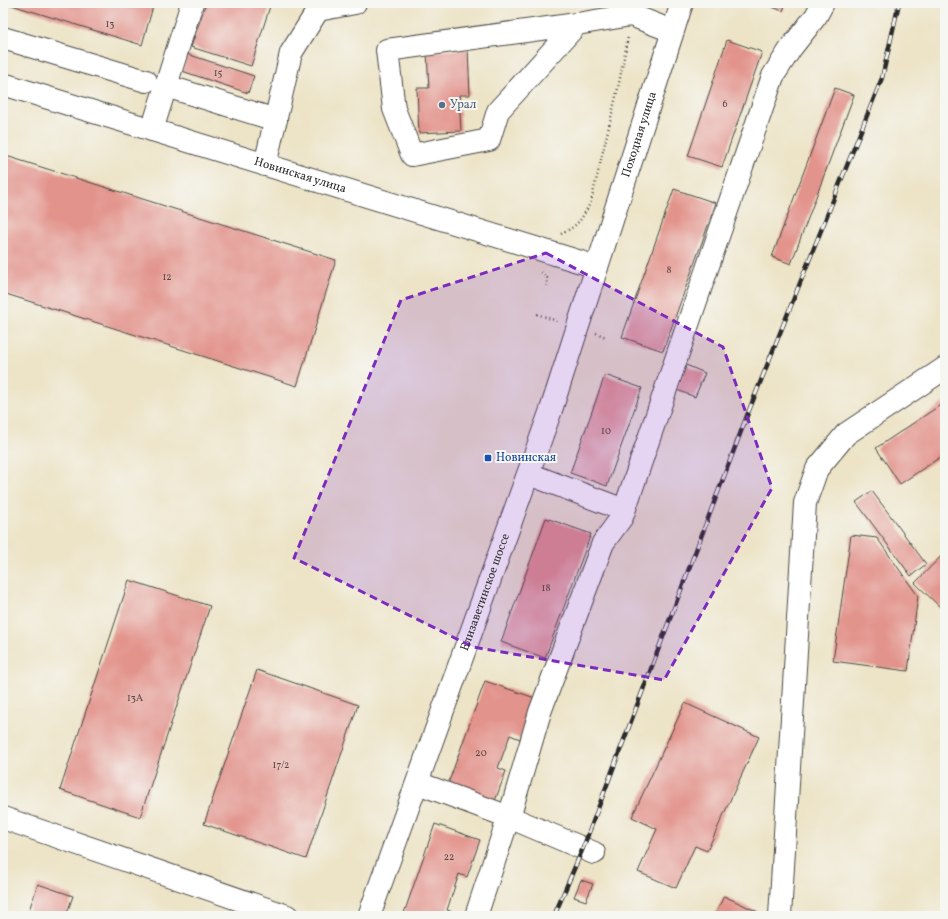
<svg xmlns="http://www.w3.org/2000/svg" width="948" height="919" viewBox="0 0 948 919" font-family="Vollkorn,serif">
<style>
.building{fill:#e2938b}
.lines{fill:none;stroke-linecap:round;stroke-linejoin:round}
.minor-casing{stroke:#484743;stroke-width:24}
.major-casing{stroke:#484743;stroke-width:24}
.path{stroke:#484743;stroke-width:2.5;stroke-dasharray:1 3;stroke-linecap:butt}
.minor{stroke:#fff;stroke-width:22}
.major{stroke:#fff;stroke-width:22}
.rail-casing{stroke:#2b2b2b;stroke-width:4.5}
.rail{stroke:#f6f6f2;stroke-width:3;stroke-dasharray:9;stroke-linecap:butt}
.marked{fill:#7b2cbf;fill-opacity:0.2;stroke:#7b2cbf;stroke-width:3;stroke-dasharray:8 5;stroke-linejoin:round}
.service-dot{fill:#5c6f8a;stroke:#f6f6f2;stroke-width:1.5}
.transit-dot{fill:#1a4fb4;stroke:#f6f6f2;stroke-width:1.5}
.labels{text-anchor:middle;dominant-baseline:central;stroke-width:4;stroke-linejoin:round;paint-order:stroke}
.number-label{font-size:10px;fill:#594543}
.service-label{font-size:12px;fill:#4e5e75;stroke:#f6f6f2;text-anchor:start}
.street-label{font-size:12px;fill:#2b2b2b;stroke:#f6f6f2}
.transit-label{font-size:12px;fill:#164399;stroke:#f6f6f2;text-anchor:start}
</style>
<rect width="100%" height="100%" fill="#f6f6f2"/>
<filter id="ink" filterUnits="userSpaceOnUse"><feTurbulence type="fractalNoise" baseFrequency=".025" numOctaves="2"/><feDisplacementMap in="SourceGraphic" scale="8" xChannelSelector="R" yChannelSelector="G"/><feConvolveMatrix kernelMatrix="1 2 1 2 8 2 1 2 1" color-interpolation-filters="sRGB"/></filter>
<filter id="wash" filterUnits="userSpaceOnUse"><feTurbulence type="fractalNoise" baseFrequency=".012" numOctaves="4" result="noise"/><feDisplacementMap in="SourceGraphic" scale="16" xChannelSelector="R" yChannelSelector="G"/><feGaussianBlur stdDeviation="0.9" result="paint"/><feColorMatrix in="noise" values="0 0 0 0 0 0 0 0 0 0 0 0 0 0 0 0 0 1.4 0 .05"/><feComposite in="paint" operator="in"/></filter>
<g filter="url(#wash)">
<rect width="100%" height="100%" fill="#ede4c8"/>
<g id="blocks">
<g class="building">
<path d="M 5,3 L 154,3 L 142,45 Z"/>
<path d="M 206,3 L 271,3 L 251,66 L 191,47 Z"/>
<path d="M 761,3 L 786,3 L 783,11 Z"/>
<path d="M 727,40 L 762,52 L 722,167 L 688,156 Z"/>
<path d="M 468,49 L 470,95 L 459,95 L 461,131 L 419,133 L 417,88 L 429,88 L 427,52 Z"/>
<path d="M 187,54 L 254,76 L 248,93 L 182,71 Z"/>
<path d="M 835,88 L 854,95 L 791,264 L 772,257 Z"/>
<path d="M 3,155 L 336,260 L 297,386 L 3,293 Z"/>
<path d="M 674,189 L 716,203 L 663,351 L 622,337 Z"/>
<path d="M 686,365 L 705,373 L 695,397 L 677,390 Z"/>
<path d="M 605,375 L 642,388 L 607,486 L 570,473 Z"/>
<path d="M 945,402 L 945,454 L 900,484 L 876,448 Z"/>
<path d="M 872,491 L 926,564 L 911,576 L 856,502 Z"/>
<path d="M 546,518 L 591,534 L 545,658 L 501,642 Z"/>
<path d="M 851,535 L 877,538 L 918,596 L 908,671 L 833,661 Z"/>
<path d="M 945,552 L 945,604 L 941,608 L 915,583 Z"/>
<path d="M 129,580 L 210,606 L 140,817 L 60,790 Z"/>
<path d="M 257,670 L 358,705 L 306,859 L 204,824 Z"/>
<path d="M 485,681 L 535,698 L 520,739 L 510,735 L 498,768 L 506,771 L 495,801 L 448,784 Z"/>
<path d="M 685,703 L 759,737 L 707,851 L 695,846 L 676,888 L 638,872 L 657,829 L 632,817 Z"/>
<path d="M 435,824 L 480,840 L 467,877 L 459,874 L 447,910 L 453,912 L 452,916 L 403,916 Z"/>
<path d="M 581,880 L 593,884 L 586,901 L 574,897 Z"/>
<path d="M 38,884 L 73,896 L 66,916 L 27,916 Z"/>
<path d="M 724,896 L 758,912 L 755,916 L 719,916 L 715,914 Z"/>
</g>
</g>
</g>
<g filter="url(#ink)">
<use href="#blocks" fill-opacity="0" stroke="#484743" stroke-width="1"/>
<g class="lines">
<defs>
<g id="minor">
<path d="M 318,10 L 355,3"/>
<path d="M 577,24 L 498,111 L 489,140 L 412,155 L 394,109 L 387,50 L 577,24 L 631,15 L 672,31"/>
<path d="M 3,38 L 146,81"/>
<path d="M 166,86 L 276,120"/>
<path d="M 152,130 L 192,3"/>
<path d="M 265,165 L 291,53 L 318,10 L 320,3"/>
<path d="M 529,474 L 624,510"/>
<path d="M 418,783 L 509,817 L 594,853"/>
<path d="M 3,818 L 287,916"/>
<path d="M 476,916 L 513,804 L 540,712 L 603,543 L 622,517 L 773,76 L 791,48 L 816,16 L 823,3"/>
<path d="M 780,916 L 805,503 L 817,469 L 846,434 L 945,368"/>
</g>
<g id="major">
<path id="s1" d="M 3,84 L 597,267"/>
<path id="s2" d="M 369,916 L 551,410 L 682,3"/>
</g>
</defs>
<use href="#minor" class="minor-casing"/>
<use href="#major" class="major-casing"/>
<g class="path">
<path d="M 561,234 C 579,225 581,220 591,202 L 618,88 L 628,37"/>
<path d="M 541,272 L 547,278 L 547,286"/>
<path d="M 537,314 L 557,321"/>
<path d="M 596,333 L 606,337"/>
</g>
<use href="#minor" class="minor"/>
<use href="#major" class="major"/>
<defs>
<path id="rail" d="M 554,916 L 583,848 L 748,413 L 882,78 L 899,3"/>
</defs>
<use href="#rail" class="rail-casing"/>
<use href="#rail" class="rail"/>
</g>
</g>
<path class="marked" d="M 546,253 L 723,347 L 772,488 L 664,680 L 473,647 L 294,558 L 401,300 Z"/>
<circle class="service-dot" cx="442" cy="105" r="4"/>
<rect class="transit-dot" x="484" y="454" width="8" height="8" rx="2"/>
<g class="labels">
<g class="number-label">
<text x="110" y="24">13</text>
<text x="218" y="73">15</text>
<text x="725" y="104">6</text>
<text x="669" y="270">8</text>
<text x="167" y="277">12</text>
<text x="606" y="431">10</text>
<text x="546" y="588">18</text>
<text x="135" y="698">13А</text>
<text x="481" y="753">20</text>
<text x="281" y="765">17/2</text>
<text x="449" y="857">22</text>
</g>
<g class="service-label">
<text x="450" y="105">Урал</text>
</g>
<g class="street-label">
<text stroke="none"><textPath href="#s2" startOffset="827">Походная улица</textPath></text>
<text stroke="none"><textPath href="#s1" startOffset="311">Новинская улица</textPath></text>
<text stroke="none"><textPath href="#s2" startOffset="344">Елизаветинское шоссе</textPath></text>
</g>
<g class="transit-label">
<text x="496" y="458">Новинская</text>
</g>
</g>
<rect width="948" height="919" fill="none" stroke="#f6f6f2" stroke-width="16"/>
</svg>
